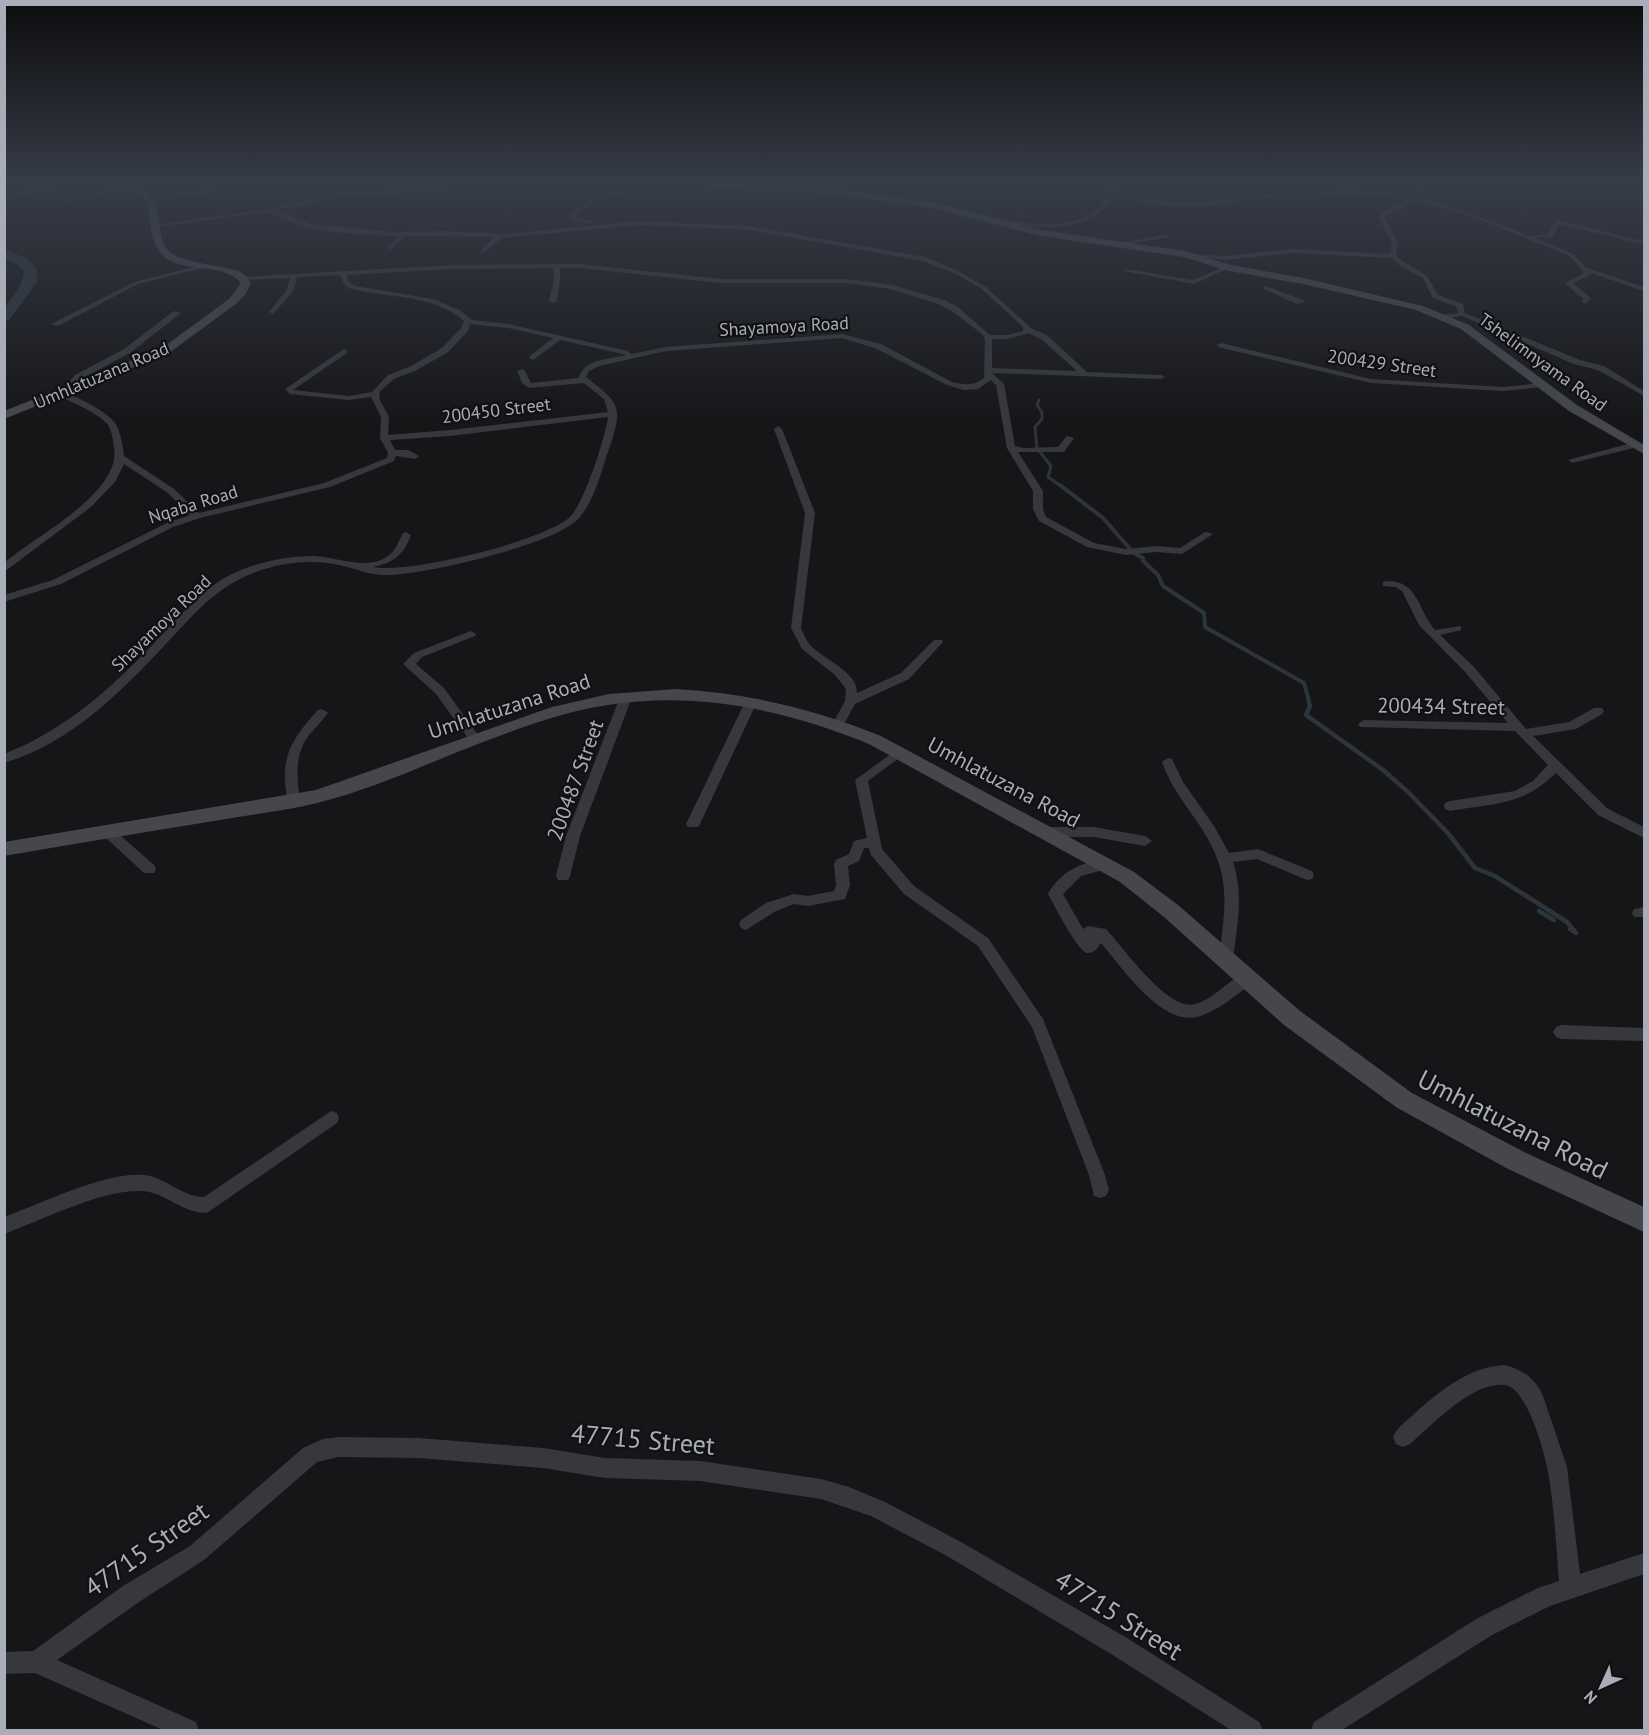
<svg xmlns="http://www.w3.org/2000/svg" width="1649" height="1735" viewBox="0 0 1649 1735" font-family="'PT Sans',sans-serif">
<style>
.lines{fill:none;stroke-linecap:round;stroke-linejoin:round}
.stream-far2{stroke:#2c353c;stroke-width:3}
.stream-far1{stroke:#2c353c;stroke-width:4}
.stream{stroke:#2c353c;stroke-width:4.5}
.river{fill:#2c353c;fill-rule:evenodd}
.street{fill:#37383d;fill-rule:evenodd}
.secondary{fill:#45474d;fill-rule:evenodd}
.labels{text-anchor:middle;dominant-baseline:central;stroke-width:4.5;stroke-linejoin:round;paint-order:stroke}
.far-street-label{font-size:18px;fill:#a8adb8;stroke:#111113}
.street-label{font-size:21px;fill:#a8adb8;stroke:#111113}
.near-street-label{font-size:26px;fill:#a8adb8;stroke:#111113}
</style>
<rect width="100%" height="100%" fill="#161618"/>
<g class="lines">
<g class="stream-far2">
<path d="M 1037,449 L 1035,427 L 1042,419 L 1042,412 L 1037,405 L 1039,400"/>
<path d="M 1040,452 L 1051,466 L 1048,477 L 1062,487"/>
</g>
<g class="stream-far1">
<path d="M 1060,485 L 1103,518 L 1130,549"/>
<path d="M 1135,554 L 1143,558 L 1143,561 L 1158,575 L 1163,586 L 1204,613 L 1205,627 L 1304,683 L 1309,701"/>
</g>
<g class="stream">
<path d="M 1308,699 L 1310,706 L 1306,715 L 1383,770 L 1407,791 L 1447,832 L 1475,868 L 1495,876 L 1567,922 L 1576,933 L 1570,929"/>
<path d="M 1539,911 L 1554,920"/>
</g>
<path class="river" d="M 4,249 L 28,259 L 37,270 L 37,282 L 9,320 L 4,321 C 4,295 22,295 24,271 L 18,265 L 4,258 Z"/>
<g class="street">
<path d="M 37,180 L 44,180 L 68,199 L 130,185 L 133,187 L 67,203 L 47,189 L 4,199 L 4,195 L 44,186 Z"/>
<path d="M 225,180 L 231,181 L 208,193 L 149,201 L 146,199 L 207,189 Z"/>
<path d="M 262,180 L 269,180 L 264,184 L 261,182 Z"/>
<path d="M 322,180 L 329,180 L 321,188 L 317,188 Z"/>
<path d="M 487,180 L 512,180 L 381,195 L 347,195 L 277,210 L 311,224 L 393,232 L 443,231 L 505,234 L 639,221 L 749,226 L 925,257 L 960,272 L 986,287 L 1031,328 L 1048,336 L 1087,372 L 1161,375 L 1165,377 L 1161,379 L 992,373 L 1004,384 L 1015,446 L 1024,448 L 1058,447 L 1067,436 L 1074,438 L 1064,452 L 1018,452 L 1043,491 L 1043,509 L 1046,517 L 1094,543 L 1126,549 L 1156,546 L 1180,548 L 1205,532 L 1213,534 L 1182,554 L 1156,552 L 1126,555 L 1087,547 L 1039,521 L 1033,509 L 1033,491 L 1007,448 L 996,385 L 991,380 L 978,389 L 964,390 L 947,385 L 875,348 L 842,338 L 666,351 L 599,366 L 589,371 L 586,377 C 619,403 624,405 609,449 C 601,471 595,501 578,519 C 554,545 420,576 384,575 C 369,575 354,568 339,565 C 308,558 270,564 242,578 C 210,593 188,621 164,646 C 119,694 69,744 4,763 L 4,754 C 65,730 112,688 156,641 C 178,619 198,593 226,577 C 252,563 285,556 314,556 C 340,557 375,575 395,549 C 398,544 400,538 403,533 L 406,532 L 411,535 C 404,555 393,563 373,567 C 408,574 546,541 571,516 C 585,500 605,438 608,417 L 450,436 L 390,440 L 395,450 L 408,450 L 419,456 L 415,459 L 396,456 L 394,461 L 330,487 L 200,518 L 173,527 L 61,584 L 4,602 L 4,595 L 53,580 L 167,523 L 190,515 L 168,493 L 124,464 L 115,482 L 91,507 L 4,572 L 4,563 C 35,536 122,493 114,447 C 113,441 112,431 108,425 C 99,413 70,401 56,395 L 56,391 C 69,391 108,412 115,423 C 121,432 123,446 124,456 L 174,489 L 199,513 L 324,483 L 387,458 L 388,453 L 380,438 L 381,417 L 371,397 L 349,400 L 290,394 L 285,389 L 344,349 L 348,351 L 347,353 L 293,390 L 349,396 L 372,392 L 388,375 L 411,366 L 442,348 L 461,328 L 464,321 C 433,294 388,298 351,289 L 343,283 L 340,275 L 297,277 L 293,291 L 273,314 L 269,312 L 286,291 L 290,278 L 244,280 L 242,277 L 453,265 L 580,264 L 721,279 L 847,279 L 892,285 L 944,300 L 958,307 L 990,335 L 1007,335 L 1023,331 L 1023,327 L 982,289 L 956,274 L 923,261 L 749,230 L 639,225 L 502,238 L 483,253 L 481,250 L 495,237 L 406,236 L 390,250 L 387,248 L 399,236 C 373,236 334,233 310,228 C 294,225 282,215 266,212 L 157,227 L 154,225 L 269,209 L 347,191 L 381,191 ZM 553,268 L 554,280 L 549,301 L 553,303 L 557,301 L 560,280 L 560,268 L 580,268 L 721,283 L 847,283 L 891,289 L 938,304 L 952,311 L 983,335 L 985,340 L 984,378 C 973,386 965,385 952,382 L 881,344 L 842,334 L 666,347 L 631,354 L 628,351 L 508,324 L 472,320 L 460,310 L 433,299 L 355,286 L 348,281 L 347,275 L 453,269 ZM 470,324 L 508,328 L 553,338 L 530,356 L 529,358 L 533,360 L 560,340 L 627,355 C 610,359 583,359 579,378 L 531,383 L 524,369 L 517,371 L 522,383 L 529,388 L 584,383 L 604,399 L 608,412 L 450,430 L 388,435 L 389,417 L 379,398 L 380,391 L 394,379 L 417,370 L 448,352 L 468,331 ZM 1029,333 L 1042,340 L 1077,371 L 992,368 L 992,339 L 1007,339 Z"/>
<path d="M 833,180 L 839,180 L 829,192 L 825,192 Z"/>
<path d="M 1114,180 L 1120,180 L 1114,194 L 1159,201 L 1192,202 L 1230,200 L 1258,193 L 1300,197 L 1342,190 L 1384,191 L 1409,197 L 1425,181 L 1428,183 L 1415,198 L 1447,205 L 1530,236 L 1549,234 L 1554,222 L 1559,220 L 1643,241 L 1641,244 L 1559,224 L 1553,237 L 1535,238 L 1574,254 L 1585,267 L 1644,287 L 1644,291 L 1591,273 L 1590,275 L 1573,283 L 1591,298 L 1586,304 L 1582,302 L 1583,299 L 1565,283 L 1584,273 L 1570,256 L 1478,219 L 1443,207 L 1412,201 L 1408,205 L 1384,217 L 1398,242 L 1396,255 L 1404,262 L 1427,276 L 1438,295 L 1463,304 L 1465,313 L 1580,360 L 1604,366 L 1644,391 L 1644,396 L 1598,370 L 1574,364 L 1474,321 L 1462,316 L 1442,319 L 1442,315 L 1458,313 L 1457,307 L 1433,298 L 1423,278 L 1399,265 L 1392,258 L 1292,253 L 1225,260 L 1191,256 L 1194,254 L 1225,256 L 1292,249 L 1390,254 L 1392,242 L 1378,217 L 1382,212 L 1407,200 L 1384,195 L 1342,194 L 1300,201 L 1258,197 L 1230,204 L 1192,206 L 1159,205 L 1112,197 C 1094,230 1051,229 1018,225 C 1009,224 998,224 990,220 L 993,218 C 1028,223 1079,234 1104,202 C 1108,195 1110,187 1114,180 Z"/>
<path d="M 1572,180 L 1582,180 L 1590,184 L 1587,186 Z"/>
<path d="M 617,192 L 628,195 C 622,197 616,195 609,196 C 596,197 584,207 575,216 L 577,218 L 594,222 L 594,224 L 573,221 L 569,216 L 594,196 Z"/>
<path d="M 1168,234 L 1170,237 L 1118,246 L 1115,244 Z"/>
<path d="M 205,264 L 207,267 L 138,284 L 58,326 L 51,324 L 134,282 Z"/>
<path d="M 1226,266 L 1231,267 L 1194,284 L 1123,271 L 1126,269 L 1193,280 Z"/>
<path d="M 1266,286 L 1303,300 L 1304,302 L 1297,304 L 1264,289 L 1262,288 Z"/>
<path d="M 174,311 L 181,313 L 130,353 L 81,379 L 72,391 L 66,391 L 66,385 L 75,375 L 124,349 Z"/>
<path d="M 1221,343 L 1371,379 L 1503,387 L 1542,383 L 1546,385 L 1542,387 L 1503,391 L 1371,383 L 1218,347 L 1217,345 Z"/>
<path d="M 778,426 L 782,429 L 815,513 L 801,628 C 804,635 806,640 810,645 C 823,659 858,672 857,693 L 901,673 L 934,640 L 942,640 L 943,642 L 909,679 L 855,704 L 843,726 L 839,727 L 833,723 L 845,701 L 846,689 L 835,675 L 802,649 L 791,628 L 805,513 L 774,429 Z"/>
<path d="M 1635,442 L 1639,445 L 1638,447 L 1572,463 L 1568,460 Z"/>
<path d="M 1387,581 C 1419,581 1417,609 1435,630 L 1461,626 L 1461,630 L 1440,635 L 1474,667 L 1526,729 L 1569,722 L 1594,708 L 1602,708 L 1604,711 L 1602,714 L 1576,729 L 1533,736 L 1608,809 L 1644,827 L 1644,838 L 1598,815 L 1556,773 C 1522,806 1494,803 1450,811 L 1445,809 L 1444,806 L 1445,803 L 1450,801 L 1515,791 L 1533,781 L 1548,765 L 1515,731 L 1360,727 L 1358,724 L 1364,720 L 1508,723 L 1466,673 L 1419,625 L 1402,591 L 1396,587 L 1383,586 L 1383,582 Z"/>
<path d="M 471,631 L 476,634 L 475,636 L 422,657 L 416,664 L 444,688 L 481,739 L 475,743 L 471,742 L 436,694 L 403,664 L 414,653 Z"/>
<path d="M 626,693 L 632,697 L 580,836 L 570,876 L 568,880 L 558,880 L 556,876 L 566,836 L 620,697 Z"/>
<path d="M 750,700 L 756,704 L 700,824 L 698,827 L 688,827 L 686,824 L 744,704 Z"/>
<path d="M 322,709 L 328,713 C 322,721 315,728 309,735 C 294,755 297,778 300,801 L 299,804 L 289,804 C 286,797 286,789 285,781 C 283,750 298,732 318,710 Z"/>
<path d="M 899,748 L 903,749 L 905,752 L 903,755 L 868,781 L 882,849 L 914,886 L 988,938 L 1043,1019 L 1105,1175 L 1109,1190 L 1106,1196 L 1100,1198 L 1094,1196 L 1089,1175 L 1032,1027 L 978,946 L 904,894 L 871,855 L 869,848 L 864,848 L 859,861 L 848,866 L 850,885 L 845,899 L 808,906 L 794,904 L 776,911 L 746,930 L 741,928 L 739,924 L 741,920 L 766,903 L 794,894 L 808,896 L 834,891 L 836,885 L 834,864 L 836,860 L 849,854 L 854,841 L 867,838 L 855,780 Z"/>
<path d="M 1168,758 L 1172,759 L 1183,782 L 1214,826 L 1229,853 L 1258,849 L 1312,871 L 1314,875 L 1312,879 L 1307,880 L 1257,859 L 1233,862 C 1244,895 1237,926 1233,960 L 1231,964 L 1226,966 L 1221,964 L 1219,960 C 1225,904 1233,876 1200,826 C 1186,805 1170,786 1162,762 Z"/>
<path d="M 108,827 L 113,829 L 154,865 L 156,869 L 154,873 L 144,873 L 103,835 L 101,832 Z"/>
<path d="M 1049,827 L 1094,827 L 1145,836 L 1152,841 L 1145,846 L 1094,837 L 1049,837 L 1042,832 Z"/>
<path d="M 1105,859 L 1112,864 L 1110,868 L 1081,876 L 1063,894 L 1083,929 L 1088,926 L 1106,929 C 1123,947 1168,1012 1195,1004 C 1215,999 1228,979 1247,973 L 1252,975 L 1254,979 L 1252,983 C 1236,995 1217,1012 1197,1017 C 1160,1025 1122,967 1101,943 C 1098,948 1093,954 1087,953 C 1078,952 1053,903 1048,894 C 1061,871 1080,863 1105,859 Z"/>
<path d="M 1644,907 L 1644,917 L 1634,917 L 1632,913 L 1634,909 Z"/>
<path d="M 1561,1025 L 1644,1028 L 1644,1041 L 1561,1039 L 1556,1037 L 1553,1032 L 1556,1027 Z"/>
<path d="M 331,1111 L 337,1113 L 339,1118 L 337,1123 L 207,1213 C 181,1213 165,1192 142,1191 C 102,1189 42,1220 4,1234 L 4,1217 C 42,1203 106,1171 145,1175 C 167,1178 182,1197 204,1197 Z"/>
<path d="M 1504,1365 C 1522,1369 1536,1379 1543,1396 L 1567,1467 L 1580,1574 L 1644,1553 L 1644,1574 L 1550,1606 L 1492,1635 L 1342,1730 L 1311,1730 L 1314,1722 L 1476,1619 L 1538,1588 L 1559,1581 C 1556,1545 1554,1501 1547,1467 C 1543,1448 1526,1387 1505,1385 C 1473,1381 1433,1424 1410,1444 L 1403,1447 L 1396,1444 L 1393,1437 C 1397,1427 1407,1421 1415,1413 C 1440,1391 1469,1367 1504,1365 Z"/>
<path d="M 339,1437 L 418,1438 L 543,1448 L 605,1458 L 700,1461 L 821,1479 L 849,1487 L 885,1502 L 961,1542 L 1127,1638 L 1259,1722 L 1263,1730 L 1231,1730 L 1111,1654 L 947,1556 L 871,1516 L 821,1499 L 700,1481 L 605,1478 L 543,1468 L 418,1458 L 339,1457 L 317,1462 L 204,1560 L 139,1602 L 57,1660 L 196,1722 L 199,1730 L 163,1730 L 35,1673 L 4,1674 L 4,1652 L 33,1651 L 123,1586 L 190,1546 L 303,1448 L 323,1439 Z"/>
</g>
<g class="secondary">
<path d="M 115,180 C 126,180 132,183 141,189 C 168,205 152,233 169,251 C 181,263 219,265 236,270 L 244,274 L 251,283 L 245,295 L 237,303 L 169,353 L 4,419 L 4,411 L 161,349 L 229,299 L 241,283 C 221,259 177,277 159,251 C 149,237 152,217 146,201 Z"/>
<path d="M 672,180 L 804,185 L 927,201 L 1041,230 L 1185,251 L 1231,265 L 1303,278 L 1423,306 L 1469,325 L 1577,405 L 1644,445 L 1644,454 L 1569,411 L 1461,329 L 1416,310 L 1303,284 L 1229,271 L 1184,257 L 1041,236 L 927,207 L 804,191 L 713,188 Z"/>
<path d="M 676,689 C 748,693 814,709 881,736 L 1134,872 L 1178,905 L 1300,1011 L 1412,1093 L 1526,1153 L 1644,1207 L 1644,1232 L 1508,1169 L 1396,1107 L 1284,1025 L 1164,917 L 1120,882 L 869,744 C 787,710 697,691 608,705 C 565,711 523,727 483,742 C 428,763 374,789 317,803 C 284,811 248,815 214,821 C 144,832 74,844 4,856 L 4,842 L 316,790 L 552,707 L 609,694 Z"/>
</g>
</g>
<linearGradient id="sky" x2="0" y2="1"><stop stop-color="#0c0c0d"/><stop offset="0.43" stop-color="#363c48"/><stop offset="1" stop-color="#363c48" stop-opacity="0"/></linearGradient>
<rect width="1649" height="423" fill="url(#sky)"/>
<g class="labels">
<g class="far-street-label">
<text transform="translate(784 326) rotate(-3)">Shayamoya Road</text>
<text transform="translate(1543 362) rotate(36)">Tshelimnyama Road</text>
<text transform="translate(1382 363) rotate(8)">200429 Street</text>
<text transform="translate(101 375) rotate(-23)">Umhlatuzana Road</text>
<text transform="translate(496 410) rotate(-7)">200450 Street</text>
<text transform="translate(193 504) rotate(-17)">Nqaba Road</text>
<text transform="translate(161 623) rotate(-44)">Shayamoya Road</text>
</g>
<g class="street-label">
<text transform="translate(509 706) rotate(-18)">Umhlatuzana Road</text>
<text transform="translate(1441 706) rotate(1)">200434 Street</text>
<text transform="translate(575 780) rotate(-70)">200487 Street</text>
<text transform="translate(1004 782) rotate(28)">Umhlatuzana Road</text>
</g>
<g class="near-street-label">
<text transform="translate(1513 1124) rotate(27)">Umhlatuzana Road</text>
<text transform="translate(643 1439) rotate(5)">47715 Street</text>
<text transform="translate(146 1549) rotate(-35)">47715 Street</text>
<text transform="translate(1119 1615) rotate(32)">47715 Street</text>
</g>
</g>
<rect width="1649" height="1735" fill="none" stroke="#a8adb8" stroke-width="12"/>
<g transform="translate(1601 1687) rotate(225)" stroke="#111113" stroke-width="4.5" paint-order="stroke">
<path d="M0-4.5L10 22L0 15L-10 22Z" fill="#a8adb8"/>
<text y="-9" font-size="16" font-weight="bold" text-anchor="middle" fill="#a8adb8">N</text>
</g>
</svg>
